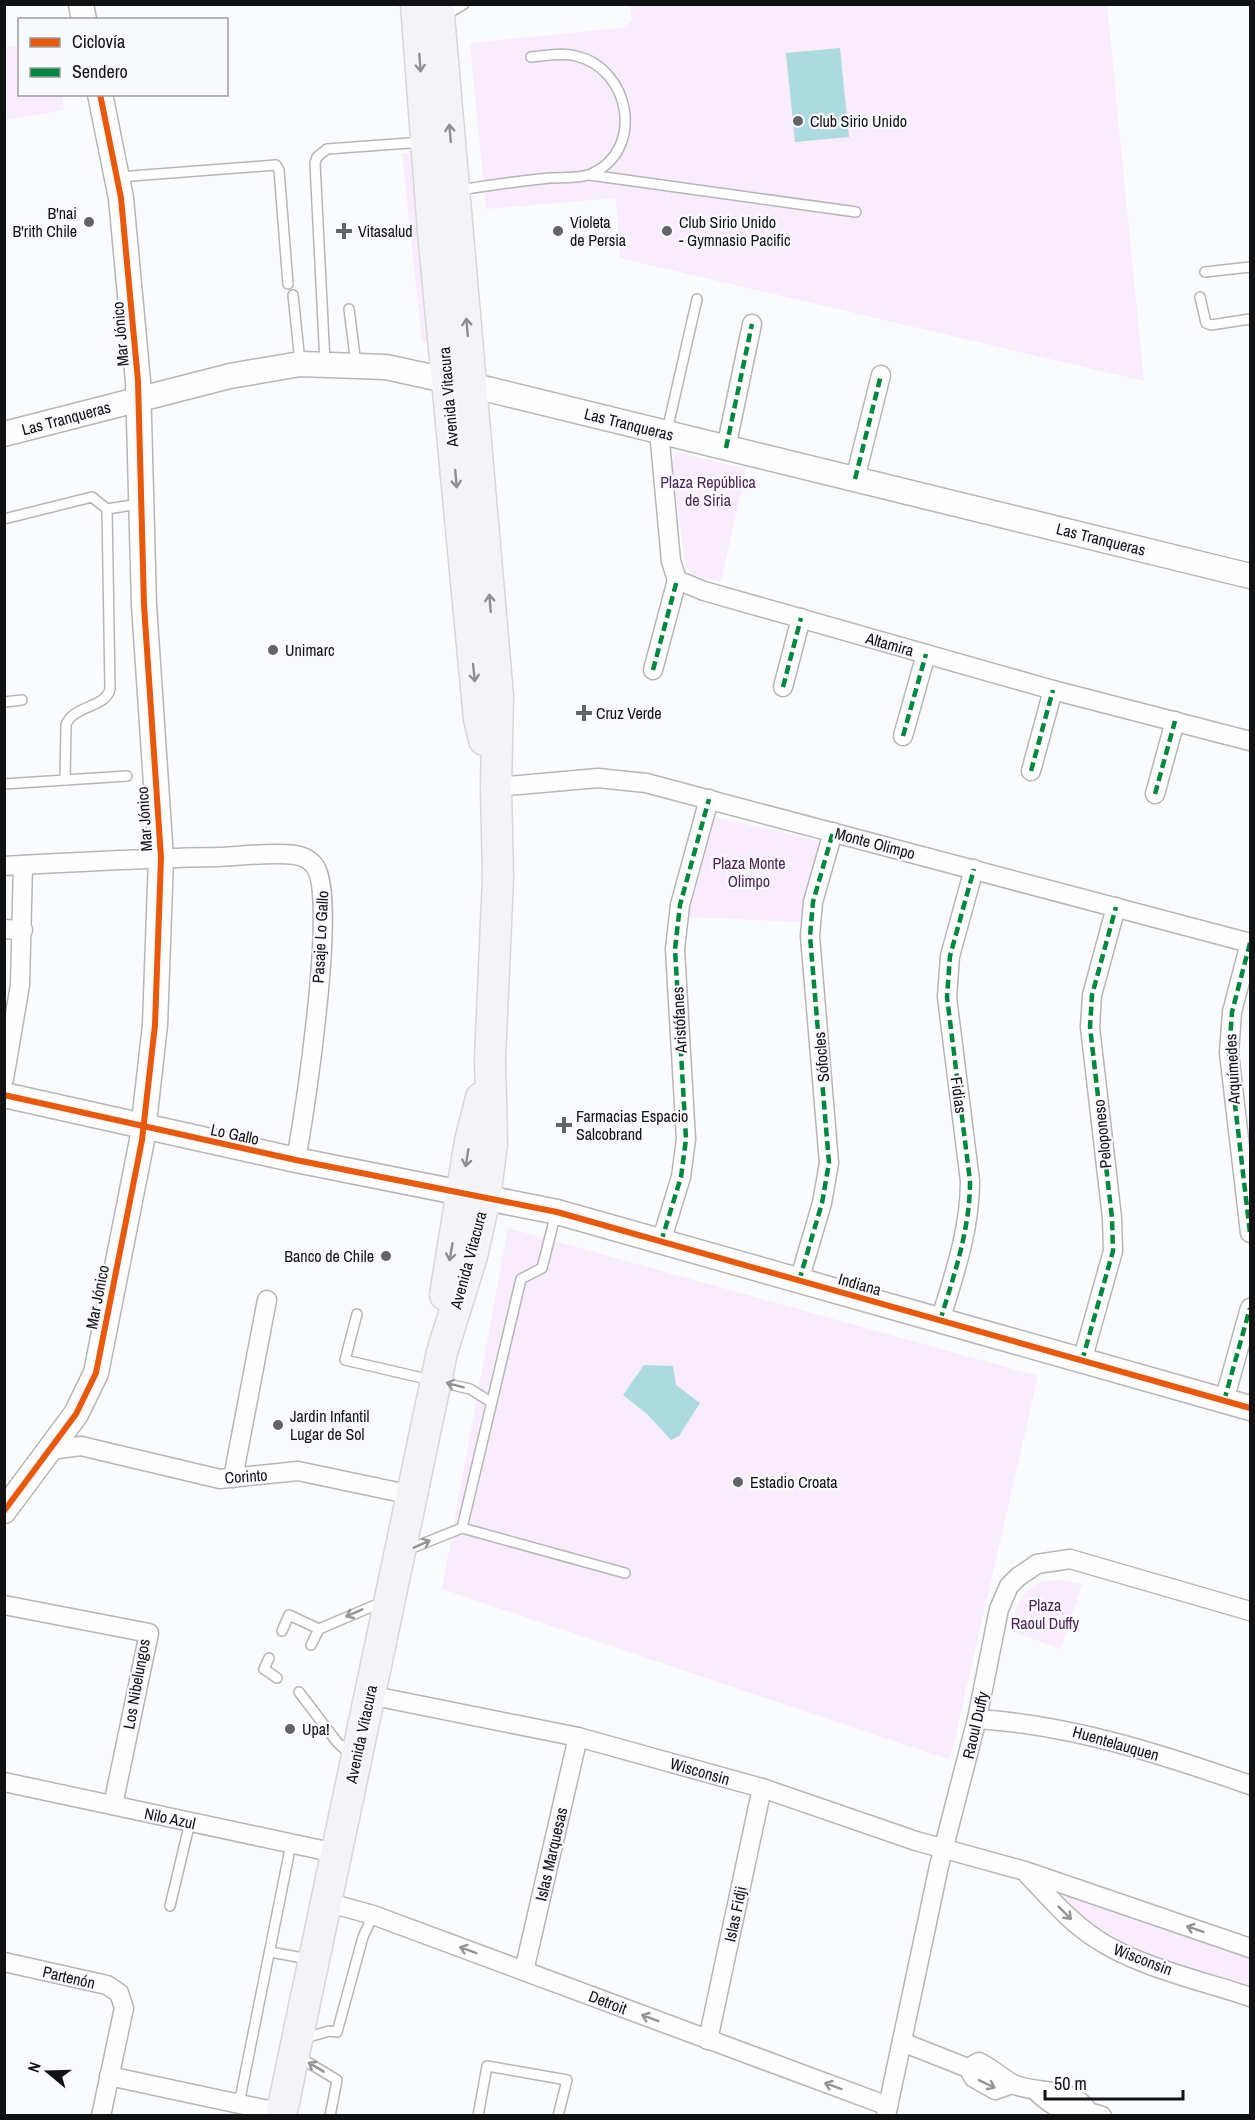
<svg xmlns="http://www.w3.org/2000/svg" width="1255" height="2120" viewBox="0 0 1255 2120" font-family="'Archivo Narrow',sans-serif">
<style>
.green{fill:#f9ecfc}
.water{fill:#acdadf}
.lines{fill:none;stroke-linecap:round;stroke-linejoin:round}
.service-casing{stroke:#b5b6b8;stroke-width:12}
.minor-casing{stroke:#b5b6b8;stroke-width:21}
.tertiary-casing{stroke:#b5b6b8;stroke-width:27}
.primary-casing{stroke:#d7d7d9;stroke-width:33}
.service{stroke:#fefeff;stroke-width:9}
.minor{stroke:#fefeff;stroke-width:18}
.tertiary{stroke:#fefeff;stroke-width:24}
.primary{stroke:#f4f3f8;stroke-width:30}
.quiet{stroke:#00873e;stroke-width:4.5;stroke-dasharray:9 4.5;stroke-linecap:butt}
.cycleway-casing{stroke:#f9fafe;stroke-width:10}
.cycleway{stroke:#e8590c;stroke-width:6}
.oneway{stroke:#8e8e91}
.oneway2{stroke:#939495}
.poi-dot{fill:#636466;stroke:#f9fafe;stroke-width:2}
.labels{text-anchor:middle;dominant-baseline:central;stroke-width:4.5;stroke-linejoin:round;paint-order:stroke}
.poi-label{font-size:16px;fill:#111214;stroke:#f9fafe;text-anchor:start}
.street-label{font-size:16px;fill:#111214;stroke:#f9fafe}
.park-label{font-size:16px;fill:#4e2455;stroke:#f9fafe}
</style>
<rect width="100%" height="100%" fill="#fafbfd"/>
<g class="green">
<path d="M 630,5 L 1107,5 L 1144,381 L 620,258 L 616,198 L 486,209 L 470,43 L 622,28 L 632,21 Z"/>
<path d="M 19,45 L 20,94 L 62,95 L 64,110 L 5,120 L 5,48 Z"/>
<path d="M 402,153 L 411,153 L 429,343 L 422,342 Z"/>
<path d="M 677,452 L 746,469 L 721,582 L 692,575 L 685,564 L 672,462 Z"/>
<path d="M 715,817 L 819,841 L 801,922 L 688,917 Z"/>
<path d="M 508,1228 L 1038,1376 L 950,1760 L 442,1589 Z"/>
<path d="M 1058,1580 L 1082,1584 L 1061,1649 L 1011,1631 C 1012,1614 1020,1595 1034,1585 C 1040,1581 1051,1581 1058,1580 Z"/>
<path d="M 1060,1891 L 1250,1957 L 1250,1988 L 1134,1950 L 1081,1916 Z"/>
</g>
<g class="water">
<path d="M 840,48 L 849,137 L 795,142 L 786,53 Z"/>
<path d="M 644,1365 L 673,1366 L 676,1385 L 700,1403 L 679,1436 L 671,1440 L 647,1414 L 623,1395 Z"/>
</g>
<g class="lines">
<defs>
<g id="service">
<path d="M 444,16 L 464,4"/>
<path d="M 590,175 L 856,212"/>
<path d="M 118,177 L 276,165 L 279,170 L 288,284"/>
<path d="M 460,190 C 490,185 520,181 550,178 C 562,177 580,179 591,174 C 646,150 630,68 576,56 C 562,52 545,56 531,57"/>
<path d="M 1205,272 L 1250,267"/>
<path d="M 293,295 L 300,362"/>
<path d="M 1200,297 L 1206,323 L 1211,325 L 1250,319"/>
<path d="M 349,309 L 356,364"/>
<path d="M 325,363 L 315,163 L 317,157 L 327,149 L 423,142"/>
<path d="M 667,431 L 697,299"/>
<path d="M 107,509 L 139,504"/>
<path d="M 4,519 L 92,497 L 107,509 L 110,689 C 106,708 73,705 66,725 L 65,780"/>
<path d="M 4,702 L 22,700"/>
<path d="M 4,784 L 127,776"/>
<path d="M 357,1314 L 345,1360 L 470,1389 L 491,1402"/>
<path d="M 462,1528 L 521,1279 L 542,1268 L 556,1213"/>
<path d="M 407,1550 L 462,1528 L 625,1573"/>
<path d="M 282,1631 L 289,1615 L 319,1629"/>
<path d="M 311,1645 L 319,1629 L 385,1601"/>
<path d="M 269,1658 L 264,1669 L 277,1678"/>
<path d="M 299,1692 L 337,1742 L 352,1756"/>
<path d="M 170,1906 L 190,1822"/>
<path d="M 270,1952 L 309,1959"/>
<path d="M 302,2039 L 329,2031 L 337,2032 L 363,1937 L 373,1915"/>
<path d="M 299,2057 L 337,2080 L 330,2116"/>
<path d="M 239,2104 L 291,1844"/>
<path d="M 478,2116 L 487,2066 L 567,2080 L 558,2116"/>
</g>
<g id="minor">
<path d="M 659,431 L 671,561 L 677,580 L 704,591 L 1053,690 L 1250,741"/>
<path d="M 726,448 L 752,324"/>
<path d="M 855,479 L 881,375"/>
<path d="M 653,670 L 677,580"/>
<path d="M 783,687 L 801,618"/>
<path d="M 903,736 L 926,654"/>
<path d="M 1031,771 L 1053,690"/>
<path d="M 496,787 L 598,778 L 646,783 L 1250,943"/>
<path d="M 1155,794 L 1175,721"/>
<path d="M 4,866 C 75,862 146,858 217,857 C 242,856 270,852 295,855 C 302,856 309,859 314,865 C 339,893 304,1115 296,1160"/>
<path d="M 4,929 L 23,930"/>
<path d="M 1250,943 L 1232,1012 L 1229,1053 L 1250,1233"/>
<path d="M 4,1079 L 20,985 L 23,865"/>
<path d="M 661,1242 L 681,1177 L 686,1139 L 675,949 L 680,905 L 709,799"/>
<path d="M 799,1281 L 822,1203 L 829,1163 L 810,936 L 813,902 L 833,832"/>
<path d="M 940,1321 C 954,1275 970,1230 970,1181 L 947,997 L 950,956 L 974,869"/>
<path d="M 1082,1361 L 1113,1251 L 1112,1218 L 1090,1027 L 1092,995 L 1116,907"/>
<path d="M 1224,1401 L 1250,1308"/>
<path d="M 50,1450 L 81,1446 L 220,1479 L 298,1471 L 412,1495"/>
<path d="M 233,1478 L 267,1300"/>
<path d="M 4,1605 L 149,1633 L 113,1805"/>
<path d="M 369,1695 L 578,1737 L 762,1788 L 916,1841 L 1025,1871 L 1250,1948"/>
<path d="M 977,1719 C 1072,1725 1161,1754 1250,1785"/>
<path d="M 4,1782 L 336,1853"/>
<path d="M 1028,1875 C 1049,1897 1069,1921 1095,1938 C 1135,1966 1203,1981 1250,1997"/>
<path d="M 326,1902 L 373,1915 L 888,2106"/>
<path d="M 4,1962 L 107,1985 L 119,1993 L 124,2008 L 101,2116"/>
<path d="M 524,1971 L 578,1737"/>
<path d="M 708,2040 L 762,1788"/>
<path d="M 902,2042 L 968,2068 L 974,2078 L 995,2090 L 1012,2084"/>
<path d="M 968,2068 L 979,2062 C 990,2067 1006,2081 1015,2085 C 1038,2094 1074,2087 1088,2111"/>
<path d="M 109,2076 L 282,2113"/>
<path d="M 1036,2091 C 1046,2101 1063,2114 1078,2113 C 1088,2113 1092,2112 1102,2116"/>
<path d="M 886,2116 L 939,1866 L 977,1719 L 999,1609 L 1009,1586 L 1018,1577 L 1037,1564 L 1070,1559 L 1250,1611"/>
</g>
<g id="tertiary">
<path d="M 81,4 L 84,20"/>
<path d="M 4,434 L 230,376 L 300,364 L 386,367 L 491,390 L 1250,576"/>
<path d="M 4,1095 L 296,1160 L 557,1212 L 1250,1408"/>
<path d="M 4,1511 L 76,1414 L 96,1373 L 142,1140 L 155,1025 L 161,858 L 144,605 L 138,381 L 121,198 L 100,94"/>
</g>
<g id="primary">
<path d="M 416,4 L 433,232 L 479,719 L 484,740"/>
<path d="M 445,1295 L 470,1141 L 481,1098"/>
<path d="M 281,2116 L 442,1352 L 472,1256 L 485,1198 L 492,1144 L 490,1060 L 498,878 L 496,787 L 498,696 L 438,4"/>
</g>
</defs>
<use href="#service" class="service-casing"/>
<use href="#minor" class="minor-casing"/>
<use href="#tertiary" class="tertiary-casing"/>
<use href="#primary" class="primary-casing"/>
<use href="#service" class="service"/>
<use href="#minor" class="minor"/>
<use href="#tertiary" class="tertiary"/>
<use href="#primary" class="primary"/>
<g class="quiet">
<path d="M 726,448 L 752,324"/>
<path d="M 855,479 L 881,375"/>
<path d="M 653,670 L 677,580"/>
<path d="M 783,687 L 801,618"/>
<path d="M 903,736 L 926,654"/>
<path d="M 1031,771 L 1053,690"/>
<path d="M 1155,794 L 1175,721"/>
<path d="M 1250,943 L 1232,1012 L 1229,1053 L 1250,1233"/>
<path d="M 661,1242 L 681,1177 L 686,1139 L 675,949 L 680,905 L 709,799"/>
<path d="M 799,1281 L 822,1203 L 829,1163 L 810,936 L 813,902 L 833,832"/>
<path d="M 940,1321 C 954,1275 970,1230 970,1181 L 947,997 L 950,956 L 974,869"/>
<path d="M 1082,1361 L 1113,1251 L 1112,1218 L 1090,1027 L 1092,995 L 1116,907"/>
<path d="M 1224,1401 L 1250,1308"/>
</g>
<defs>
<g id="cycleway">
<path d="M 4,1095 L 296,1160 L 557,1212 L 1250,1408"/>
<path d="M 4,1511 L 76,1414 L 96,1373 L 142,1140 L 155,1025 L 161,858 L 144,605 L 138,381 L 121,198 L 100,94"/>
</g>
</defs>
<use href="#cycleway" class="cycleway-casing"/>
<use href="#cycleway" class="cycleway"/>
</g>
<defs><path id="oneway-shaft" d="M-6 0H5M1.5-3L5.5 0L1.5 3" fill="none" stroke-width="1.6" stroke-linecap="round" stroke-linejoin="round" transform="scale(1.5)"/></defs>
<g class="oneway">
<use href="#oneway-shaft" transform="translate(420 63) rotate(86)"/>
<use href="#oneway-shaft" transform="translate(450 133) rotate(-95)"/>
<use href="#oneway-shaft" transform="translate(467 327) rotate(-95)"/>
<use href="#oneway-shaft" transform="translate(456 479) rotate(85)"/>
<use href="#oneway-shaft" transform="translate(490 603) rotate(-95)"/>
<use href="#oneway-shaft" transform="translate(474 673) rotate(84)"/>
<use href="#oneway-shaft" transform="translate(467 1158) rotate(99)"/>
<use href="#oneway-shaft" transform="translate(451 1252) rotate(100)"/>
</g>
<g class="oneway2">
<use href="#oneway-shaft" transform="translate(455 1385) rotate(-165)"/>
<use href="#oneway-shaft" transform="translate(422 1544) rotate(-24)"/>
<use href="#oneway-shaft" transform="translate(354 1613) rotate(156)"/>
<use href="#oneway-shaft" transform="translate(1065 1913) rotate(45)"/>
<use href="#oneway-shaft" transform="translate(1195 1929) rotate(-161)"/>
<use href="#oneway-shaft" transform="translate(468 1950) rotate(-160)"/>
<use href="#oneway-shaft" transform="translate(650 2018) rotate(-159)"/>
<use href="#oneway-shaft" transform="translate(316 2067) rotate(-149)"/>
<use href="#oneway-shaft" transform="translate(987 2084) rotate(26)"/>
<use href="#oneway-shaft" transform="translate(833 2086) rotate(-160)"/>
</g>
<g class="poi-dot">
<circle cx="798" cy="121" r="6"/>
<circle cx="89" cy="222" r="6"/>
<path d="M341 222h6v6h6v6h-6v6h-6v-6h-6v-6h6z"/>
<circle cx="558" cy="231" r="6"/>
<circle cx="667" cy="231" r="6"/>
<circle cx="273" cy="650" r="6"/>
<path d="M581 704h6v6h6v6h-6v6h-6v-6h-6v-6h6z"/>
<path d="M561 1116h6v6h6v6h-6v6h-6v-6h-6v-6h6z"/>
<circle cx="386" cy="1256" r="6"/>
<circle cx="278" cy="1425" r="6"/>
<circle cx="738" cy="1482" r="6"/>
<circle cx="290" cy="1729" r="6"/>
</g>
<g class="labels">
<g class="poi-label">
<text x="810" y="121">Club Sirio Unido</text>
<text x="77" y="213" text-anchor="end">B'nai<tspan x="77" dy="18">B'rith Chile</tspan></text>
<text x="570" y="222">Violeta<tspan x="570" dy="18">de Persia</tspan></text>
<text x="679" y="222">Club Sirio Unido<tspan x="679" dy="18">- Gymnasio Pacific</tspan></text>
<text x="358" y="231">Vitasalud</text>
<text x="285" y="650">Unimarc</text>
<text x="596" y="713">Cruz Verde</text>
<text x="576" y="1116">Farmacias Espacio<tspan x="576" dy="18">Salcobrand</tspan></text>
<text x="374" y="1256" text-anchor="end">Banco de Chile</text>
<text x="290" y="1416">Jardin Infantil<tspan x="290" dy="18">Lugar de Sol</tspan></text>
<text x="750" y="1482">Estadio Croata</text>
<text x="302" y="1729">Upa!</text>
</g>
<g class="street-label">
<text transform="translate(120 334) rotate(-95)">Mar Jónico</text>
<text transform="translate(448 397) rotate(-95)">Avenida Vitacura</text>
<text transform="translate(66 418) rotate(-15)">Las Tranqueras</text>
<text transform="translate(629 424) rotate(14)">Las Tranqueras</text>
<text transform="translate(1101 539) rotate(14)">Las Tranqueras</text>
<text transform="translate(890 644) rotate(16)">Altamira</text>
<text transform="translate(144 819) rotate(-94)">Mar Jónico</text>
<text transform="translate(875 843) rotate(15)">Monte Olimpo</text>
<text transform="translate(320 937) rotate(-87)">Pasaje Lo Gallo</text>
<text transform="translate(679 1020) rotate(-93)">Aristófanes</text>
<text transform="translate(821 1057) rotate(-95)">Sófocles</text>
<text transform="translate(1232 1069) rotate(-93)">Arquímedes</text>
<text transform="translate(959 1095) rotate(82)">Fidias</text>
<text transform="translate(235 1134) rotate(12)">Lo Gallo</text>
<text transform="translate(1102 1134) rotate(-96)">Peloponeso</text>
<text transform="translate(468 1260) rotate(-75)">Avenida Vitacura</text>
<text transform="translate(860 1284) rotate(16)">Indiana</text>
<text transform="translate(97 1297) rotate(-79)">Mar Jónico</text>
<text transform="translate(246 1476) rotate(-4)">Corinto</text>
<text transform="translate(136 1684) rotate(-80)">Los Nibelungos</text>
<text transform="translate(975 1725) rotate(-77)">Raoul Duffy</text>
<text transform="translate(361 1734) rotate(-78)">Avenida Vitacura</text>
<text transform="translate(1116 1743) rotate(16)">Huentelauquen</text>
<text transform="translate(700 1771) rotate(16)">Wisconsin</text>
<text transform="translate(170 1818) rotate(12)">Nilo Azul</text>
<text transform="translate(551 1854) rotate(-77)">Islas Marquesas</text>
<text transform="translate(735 1914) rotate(-78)">Islas Fidji</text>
<text transform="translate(1143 1959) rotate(21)">Wisconsin</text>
<text transform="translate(69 1977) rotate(13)">Partenón</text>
<text transform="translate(608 2002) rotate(21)">Detroit</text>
</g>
<g class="park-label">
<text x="708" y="482">Plaza República<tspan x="708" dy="18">de Siria</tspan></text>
<text x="749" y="863">Plaza Monte<tspan x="749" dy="18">Olimpo</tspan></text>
<text x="1045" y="1605">Plaza<tspan x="1045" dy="18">Raoul Duffy</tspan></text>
</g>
</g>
<rect width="1255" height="2120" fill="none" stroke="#111214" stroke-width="12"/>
<rect x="18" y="18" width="210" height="78" fill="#f9fafe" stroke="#9c9da0" stroke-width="1.5"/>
<rect x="30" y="38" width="30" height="9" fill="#e8590c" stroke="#9c9da0" stroke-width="1.5"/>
<text x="72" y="48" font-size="18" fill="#111214">Ciclovía</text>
<rect x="30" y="68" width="30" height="9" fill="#00873e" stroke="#9c9da0" stroke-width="1.5"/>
<text x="72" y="78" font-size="18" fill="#111214">Sendero</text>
<g transform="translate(48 2072) rotate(289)" stroke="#f9fafe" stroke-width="4.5" paint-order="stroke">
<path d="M0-4.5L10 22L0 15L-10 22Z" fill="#111214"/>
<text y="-9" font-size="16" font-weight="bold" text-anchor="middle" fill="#111214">N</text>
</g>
<path d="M1045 2090v9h138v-9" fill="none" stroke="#111214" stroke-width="3"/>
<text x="1054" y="2090" font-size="18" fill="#111214" stroke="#f9fafe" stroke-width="4.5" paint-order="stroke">50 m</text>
</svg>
